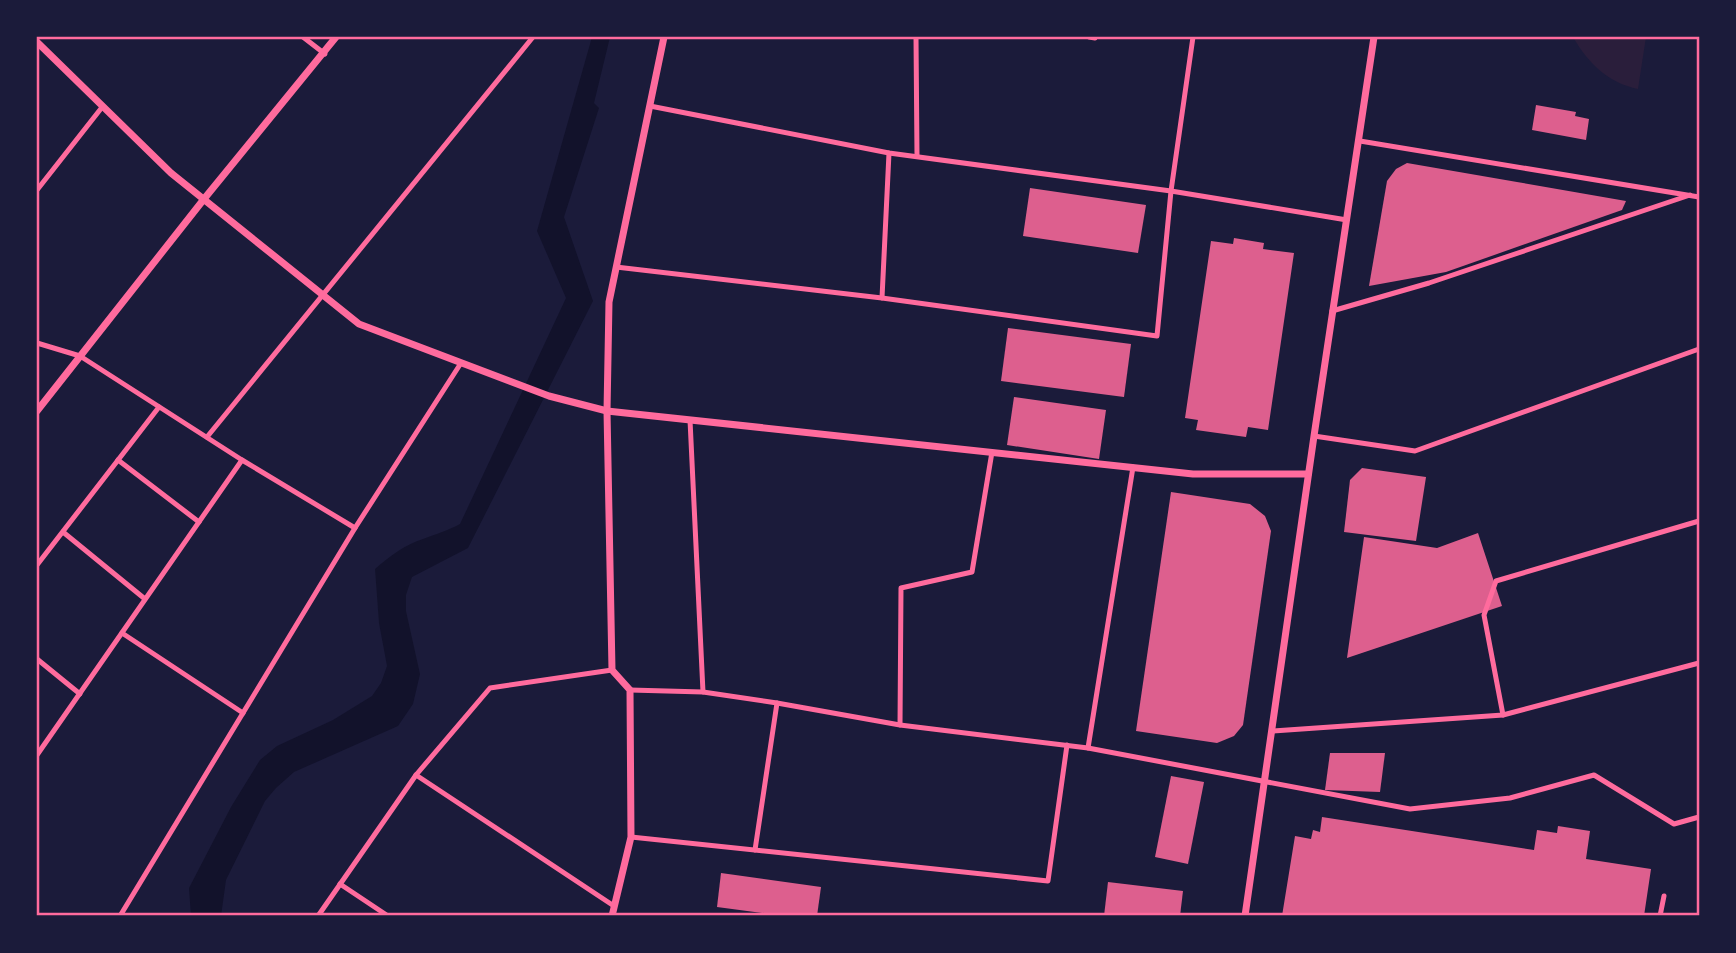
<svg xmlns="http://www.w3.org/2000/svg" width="1736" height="953" viewBox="0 0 1736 953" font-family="'Fira Sans',sans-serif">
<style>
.green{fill:#2a1e3b}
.water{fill:#12122b}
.building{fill:#dd5f8e}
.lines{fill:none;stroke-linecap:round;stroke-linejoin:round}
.service{stroke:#ff6b9d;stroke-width:5}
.minor{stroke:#ff6b9d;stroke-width:7}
.neatline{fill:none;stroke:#ff6b9d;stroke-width:2.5}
</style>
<rect width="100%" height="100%" fill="#1b1b3a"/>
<path class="green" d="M 1573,37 L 1646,37 L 1638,89 C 1608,83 1588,63 1573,37 Z"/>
<path class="water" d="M 592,37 L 610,37 L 594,103 L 599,108 L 564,217 L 593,301 L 468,548 L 412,577 L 406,595 L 406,611 L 420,674 L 413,704 L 398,726 L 294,772 L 276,788 L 265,801 L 226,880 L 221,916 L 191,916 L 189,888 L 231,807 L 260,760 L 277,746 L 333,720 L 372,696 L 381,683 L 387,666 L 379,623 L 375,569 C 390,556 404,545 423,539 C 436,534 447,531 460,524 L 566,298 L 537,231 Z"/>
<g class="building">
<path d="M 1536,105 L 1576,112 L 1575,116 L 1589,119 L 1586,140 L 1532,130 Z"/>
<path d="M 1407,163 L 1517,182 L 1626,201 L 1622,210 L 1446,272 L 1369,286 L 1387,181 L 1396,169 Z"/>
<path d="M 1030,188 L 1146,205 L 1138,253 L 1023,236 Z"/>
<path d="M 1234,238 L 1264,243 L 1263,249 L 1294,253 L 1268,430 L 1248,427 L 1246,437 L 1196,430 L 1198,420 L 1185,418 L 1211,241 L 1233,244 Z"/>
<path d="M 1008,328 L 1131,344 L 1124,397 L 1001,381 Z"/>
<path d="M 1014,397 L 1106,410 L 1099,459 L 1007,445 Z"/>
<path d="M 1362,468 L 1426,477 L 1416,541 L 1344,532 L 1350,480 Z"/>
<path d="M 1171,492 L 1250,504 L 1265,516 L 1271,531 L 1243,725 L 1234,736 L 1217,743 L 1136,731 Z"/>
<path d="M 1478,533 L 1502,606 L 1347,658 L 1364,537 L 1437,548 Z"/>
<path d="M 1330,753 L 1385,753 L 1380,792 L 1325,790 Z"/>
<path d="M 1171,776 L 1204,782 L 1188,864 L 1155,857 Z"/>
<path d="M 1322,817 L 1534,850 L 1537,830 L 1557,833 L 1558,826 L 1590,831 L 1586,859 L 1651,869 L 1644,916 L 1282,916 L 1295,836 L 1311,839 L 1313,830 L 1320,832 Z"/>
<path d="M 721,873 L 821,887 L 817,916 L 786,916 L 717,907 Z"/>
<path d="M 1108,882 L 1183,891 L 1180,916 L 1104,916 Z"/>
</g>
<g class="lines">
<g class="service">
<path d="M 303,37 L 325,54"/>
<path d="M 916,37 L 917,156"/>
<path d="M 1089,37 L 1095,38"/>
<path d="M 650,106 L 889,153 L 1171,191 L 1347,220"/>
<path d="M 1360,141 L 1699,197"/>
<path d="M 37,190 L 103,106"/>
<path d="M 616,267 L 882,298 L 1157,336 L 1171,191 L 1193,37"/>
<path d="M 882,298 L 889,153"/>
<path d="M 1332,311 L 1429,283 L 1690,195"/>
<path d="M 37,343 L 80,356 L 242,460 L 355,528"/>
<path d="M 690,420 L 703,692"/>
<path d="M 1314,436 L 1415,451 L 1699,349"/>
<path d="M 207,437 L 533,37"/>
<path d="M 118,460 L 199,522"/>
<path d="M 63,532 L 145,599"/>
<path d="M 37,565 L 159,407"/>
<path d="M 122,633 L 243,713"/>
<path d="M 37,659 L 80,694"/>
<path d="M 630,690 L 703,692 L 777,703 L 900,725 L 1088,748 L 1410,809 L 1510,798 L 1594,775 L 1674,824 L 1699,817"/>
<path d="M 1503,715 L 1484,615 L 1496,581 L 1699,521"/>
<path d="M 900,725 L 901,588 L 972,572 L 992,452"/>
<path d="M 1273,731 L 1503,715 L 1699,663"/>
<path d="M 1088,748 L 1133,467"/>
<path d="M 37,755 L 242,460"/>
<path d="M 416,775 L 614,906"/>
<path d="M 631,837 L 1048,881 L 1067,745"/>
<path d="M 755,850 L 777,703"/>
<path d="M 340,884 L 388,916"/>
<path d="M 120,916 L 355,528 L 461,363"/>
<path d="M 318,916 L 416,775 L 490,688 L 612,670"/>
<path d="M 1660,916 L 1664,896"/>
</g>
<g class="minor">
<path d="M 37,42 L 171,173 L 359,324 L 549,396 L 607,411 L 1193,474 L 1308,474"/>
<path d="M 37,411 L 204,199 L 336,37"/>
<path d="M 612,916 L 631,837 L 630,690 L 612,670 L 607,411 L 609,302 L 664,37"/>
<path d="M 1245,916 L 1314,436 L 1374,37"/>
</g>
</g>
<rect width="1736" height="953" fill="none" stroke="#1b1b3a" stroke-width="77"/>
<rect x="38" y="38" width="1660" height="876" class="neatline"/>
</svg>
